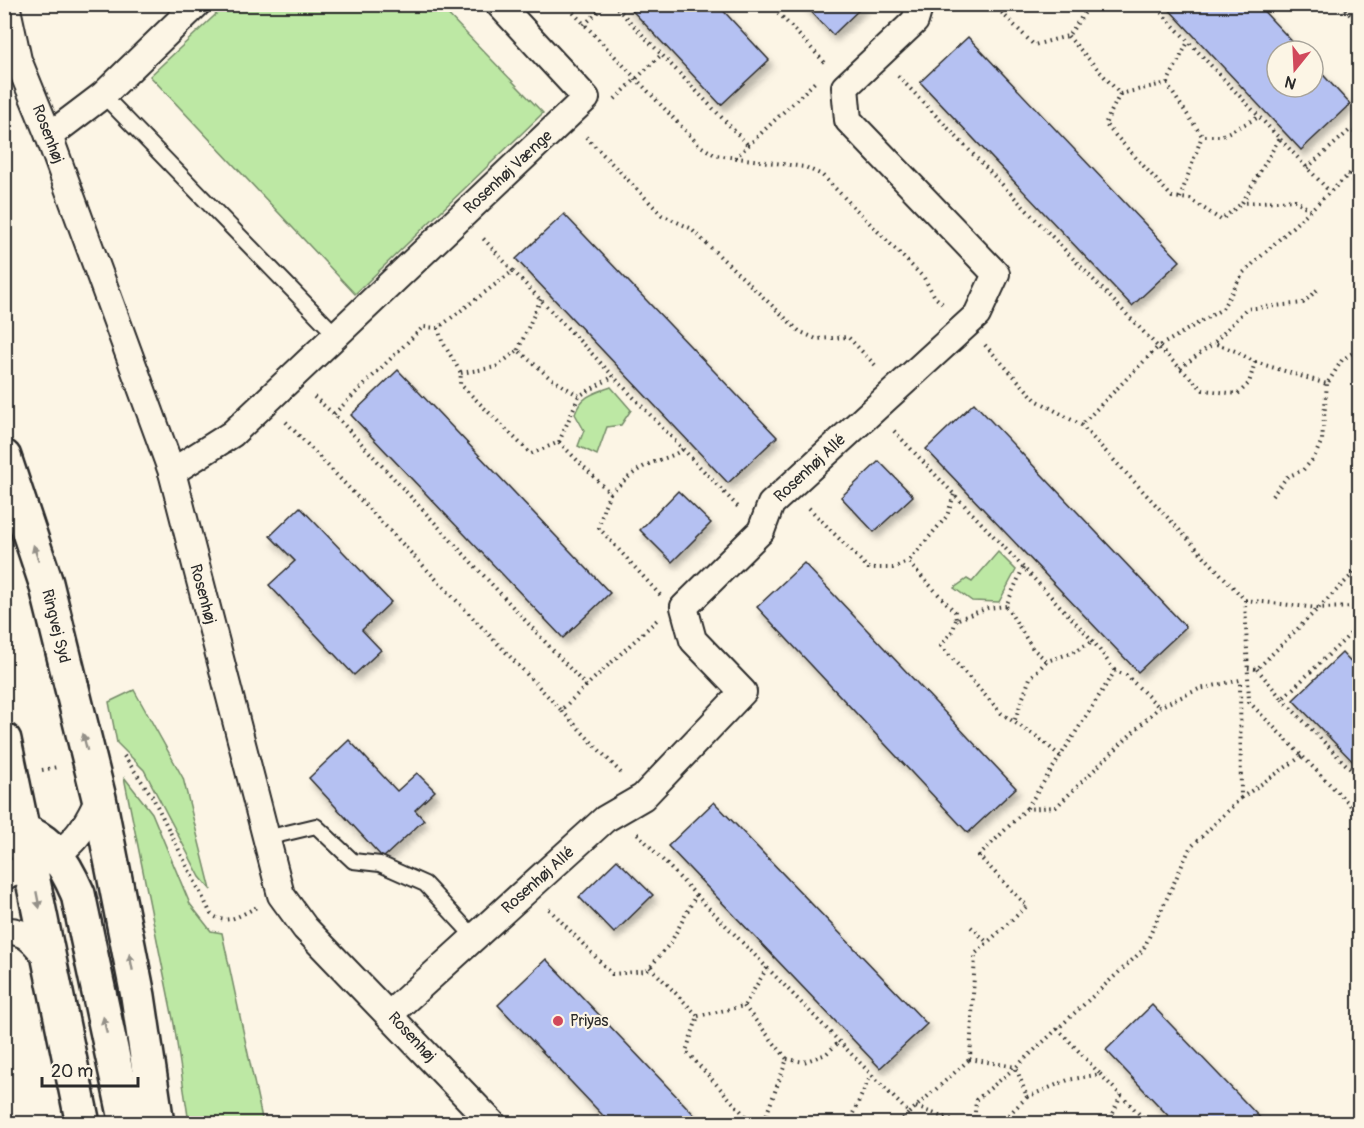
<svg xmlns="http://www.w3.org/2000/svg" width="1364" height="1128" viewBox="0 0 1364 1128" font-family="Pangolin,sans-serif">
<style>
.green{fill:#bde8a4;stroke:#748a68;stroke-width:1.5}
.building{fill:#b5c1f2;stroke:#2b2b2b;stroke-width:1.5;filter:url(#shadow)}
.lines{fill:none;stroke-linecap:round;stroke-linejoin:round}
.service-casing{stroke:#2b2b2b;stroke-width:18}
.minor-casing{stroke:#2b2b2b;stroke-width:30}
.secondary-casing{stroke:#2b2b2b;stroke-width:38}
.path{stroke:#2b2b2b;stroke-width:4;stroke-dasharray:1.5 4.5;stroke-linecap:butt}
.service{stroke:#fcf5e5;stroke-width:14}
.minor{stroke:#fcf5e5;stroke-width:26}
.secondary{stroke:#fcf5e5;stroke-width:33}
.oneway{fill:#949088}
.poi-dot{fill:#d1495b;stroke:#fcf5e5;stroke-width:2}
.labels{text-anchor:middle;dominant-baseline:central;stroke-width:4.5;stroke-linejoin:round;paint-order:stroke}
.street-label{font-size:16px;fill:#2b2b2b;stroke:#fcf5e5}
.poi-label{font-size:16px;fill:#2b2b2b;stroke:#fcf5e5;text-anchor:start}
</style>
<defs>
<filter id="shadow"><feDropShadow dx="3.5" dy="6" stdDeviation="3" flood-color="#0004"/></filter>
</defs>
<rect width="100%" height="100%" fill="#fcf5e5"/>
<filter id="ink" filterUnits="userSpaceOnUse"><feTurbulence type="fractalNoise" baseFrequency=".0167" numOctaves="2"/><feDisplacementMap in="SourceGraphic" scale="12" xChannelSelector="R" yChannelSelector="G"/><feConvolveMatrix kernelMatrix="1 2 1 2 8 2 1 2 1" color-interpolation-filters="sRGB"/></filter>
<g filter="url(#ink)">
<g class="green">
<path d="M 227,4 L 439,5 L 543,113 L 355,294 L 150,76 Z"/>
<path d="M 611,387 L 631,410 L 621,425 L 607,427 L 597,455 L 578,446 L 584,430 L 575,414 C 581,396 594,393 611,387 Z"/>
<path d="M 998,552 L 1016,570 L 999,602 L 972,601 L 954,588 L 967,579 L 972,582 Z"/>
<path d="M 134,690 L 183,778 L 211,890 L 200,877 L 144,770 L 117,743 L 109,702 Z"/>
<path d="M 124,777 L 152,813 L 190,904 L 211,931 L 222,933 L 263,1123 L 189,1123 L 174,1024 Z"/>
</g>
<g class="building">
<path d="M 626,4 L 717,4 L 769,60 L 721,105 Z"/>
<path d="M 804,4 L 865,4 L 833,35 Z"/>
<path d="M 1164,4 L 1257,4 L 1301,51 L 1277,51 L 1277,87 L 1313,87 L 1313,64 L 1350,104 L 1301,150 Z"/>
<path d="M 968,37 L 1180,261 L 1132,306 L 920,82 Z"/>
<path d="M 564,214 L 777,437 L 728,483 L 516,259 Z"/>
<path d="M 398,370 L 610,593 L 563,638 L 351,415 Z"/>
<path d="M 974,403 L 1186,627 L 1138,672 L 926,449 Z"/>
<path d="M 879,461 L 913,496 L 874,532 L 841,497 Z"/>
<path d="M 678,491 L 711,523 L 672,562 L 640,530 Z"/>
<path d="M 300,507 L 391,602 L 362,630 L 381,650 L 354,675 L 269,585 L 295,561 L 270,536 Z"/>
<path d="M 804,563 L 1016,788 L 968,833 L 757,607 Z"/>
<path d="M 1342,653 L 1360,672 L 1360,769 L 1293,700 Z"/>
<path d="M 349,740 L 397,791 L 417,773 L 435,791 L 415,810 L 424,820 L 383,858 L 309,778 Z"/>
<path d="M 714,802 L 927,1024 L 880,1068 L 668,846 Z"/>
<path d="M 617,860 L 653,895 L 614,933 L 579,897 Z"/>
<path d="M 546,959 L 703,1124 L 611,1124 L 498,1005 Z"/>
<path d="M 1152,1005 L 1266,1124 L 1176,1124 L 1106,1050 Z"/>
</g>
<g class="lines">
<defs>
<g id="service">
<path d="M 103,95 L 336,335"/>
<path d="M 266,838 L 316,826 L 353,861 L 380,864 L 425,884 L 475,938"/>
</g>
<g id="minor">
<path d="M 6,4 L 18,60 L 49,136 L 172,472 L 281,895 L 305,928 L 493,1124"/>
<path d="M 49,136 L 103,95 L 197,4"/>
<path d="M 172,472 L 232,434 L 586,98 L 499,4"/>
<path d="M 4,876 C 54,861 78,848 99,798"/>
<path d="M 4,931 C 27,929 38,946 50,962"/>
<path d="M 390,1014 L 605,819 L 643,797 L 743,692 L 693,640 L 684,607 L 761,531 L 771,504 L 977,315 L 996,274 L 848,120 L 845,87 L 915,21 L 920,4"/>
</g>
<g id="secondary">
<path d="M 4,457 L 46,583 L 99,798 L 138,996 L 157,1124"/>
<path d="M 4,740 L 83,1124"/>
<path d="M 10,830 C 47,831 65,864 78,894 L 127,1124"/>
</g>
</defs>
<use href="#service" class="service-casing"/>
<use href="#minor" class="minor-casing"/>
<use href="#secondary" class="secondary-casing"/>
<g class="path">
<path d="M 565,4 L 699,145 L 715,155 L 805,167 L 822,175 L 924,278 L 935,297 L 945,306"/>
<path d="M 613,4 L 748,145"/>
<path d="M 770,4 L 827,65"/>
<path d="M 993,4 L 1034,45 L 1068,36 L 1091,4"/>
<path d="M 1153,4 L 1330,192"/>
<path d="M 1343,4 L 1343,7 L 1360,26"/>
<path d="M 584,25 L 606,4"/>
<path d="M 1068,36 L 1120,94 L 1105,124 L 1172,197 L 1190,199 L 1221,220 L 1242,203"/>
<path d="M 898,76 L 1158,347 L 1081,425"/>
<path d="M 1170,89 L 1202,136 L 1221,136 L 1259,117"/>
<path d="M 1120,94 L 1167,83 L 1188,42"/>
<path d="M 615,99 L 661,55"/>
<path d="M 586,137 L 662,215 L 690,228 L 799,331 L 816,339 L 848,337 L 877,367"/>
<path d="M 1279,139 L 1242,203 L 1295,200 L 1310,210"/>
<path d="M 735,158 L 816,81"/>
<path d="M 1307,168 L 1349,131 L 1360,133"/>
<path d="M 1349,174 L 1360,195"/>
<path d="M 1180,198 L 1202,136"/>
<path d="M 513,271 L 740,509"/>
<path d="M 1317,290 L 1303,303 L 1246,309 L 1214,343 L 1235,351 L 1255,362 L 1249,383 L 1238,394 L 1203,390 L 1158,347 L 1222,309 L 1243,273 L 1360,164"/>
<path d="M 438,328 L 442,341 L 461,373 L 460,384 L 531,454 L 559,442 L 610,493 C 623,482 634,471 649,464 C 660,459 673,457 683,449"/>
<path d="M 985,345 L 1036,400 L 1081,425 L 1245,600 L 1249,702 L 1360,815"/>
<path d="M 518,350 L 541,299"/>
<path d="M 1255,362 L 1327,384 L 1342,360 L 1360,348"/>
<path d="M 1180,368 L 1214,343"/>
<path d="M 461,373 L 496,367 L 518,350 L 549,377 L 579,396"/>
<path d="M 314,397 L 334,414 L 586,686 L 657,620"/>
<path d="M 334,414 L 423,327 L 438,328 L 513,271 L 481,236"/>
<path d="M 286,422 L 561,710"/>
<path d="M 894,431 L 1093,641 L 1115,671"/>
<path d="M 559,442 L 579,396 L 614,376"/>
<path d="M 610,493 L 604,507 L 599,528 L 660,595"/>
<path d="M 954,495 L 947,516 L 908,562 L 955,612 L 956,620 L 988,608 L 1006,606"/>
<path d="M 1272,496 L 1287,477 L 1303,470 L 1314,458 L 1322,440 L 1327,384"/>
<path d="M 809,508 L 868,568 L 893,568 L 907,562"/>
<path d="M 1023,568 L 1006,606 L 1033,649 L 1047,661"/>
<path d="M 1245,600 L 1317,608 L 1360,607"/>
<path d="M 956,620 L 953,630 L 941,646 L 1001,713 L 1014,722"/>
<path d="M 1248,668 L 1257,669 L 1360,567"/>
<path d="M 1257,669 L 1282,699 L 1360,625"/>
<path d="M 586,686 L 561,710 L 623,775"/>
<path d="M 1282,699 L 1360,779"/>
<path d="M 124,756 L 152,796 L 211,914 C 226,927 242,914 257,907"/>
<path d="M 1060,756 L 1039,738 L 1014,722 L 1030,678 L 1047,661 L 1071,653 L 1093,641"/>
<path d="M 42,770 L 58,767"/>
<path d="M 1241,798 L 1190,848 L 1143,950 L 1016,1067 L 970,1059 L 975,954 L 1027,906 L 979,856 L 1026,809 L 1056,807 L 1159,707 L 1199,689 L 1240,680 L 1241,798 L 1302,756"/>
<path d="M 1027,808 L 1115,671 L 1126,675 L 1159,707"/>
<path d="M 696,895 L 909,1113 L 898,1124"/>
<path d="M 549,909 L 612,974 L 647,971 L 671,942 L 696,895 L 636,832"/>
<path d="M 971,927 L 988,943"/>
<path d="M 650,967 L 698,1016 L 686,1051 L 749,1120 L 756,1124"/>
<path d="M 744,1006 L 787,1059 L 763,1124"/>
<path d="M 698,1016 L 744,1006 L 767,968"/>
<path d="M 787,1059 L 804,1062 L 826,1054 L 839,1042"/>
<path d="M 1100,1074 L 1149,1124"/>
<path d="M 1027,1097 L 1068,1080 L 1100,1074 L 1057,1028"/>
<path d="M 916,1107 L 963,1124"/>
<path d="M 909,1113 L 970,1059"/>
<path d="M 848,1124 L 871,1075"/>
<path d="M 974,1124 L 976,1100 L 1016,1067 L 1027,1097 L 999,1124"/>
<path d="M 1108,1124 L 1121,1095"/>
</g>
<use href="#service" class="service"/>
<use href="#minor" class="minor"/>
<use href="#secondary" class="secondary"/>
</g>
<defs><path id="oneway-solid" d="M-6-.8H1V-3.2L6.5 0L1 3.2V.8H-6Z" transform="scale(1.5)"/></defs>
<g class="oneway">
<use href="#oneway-solid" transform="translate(36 553) rotate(-108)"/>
<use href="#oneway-solid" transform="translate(85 742) rotate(-104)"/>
<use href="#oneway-solid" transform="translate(38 900) rotate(79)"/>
<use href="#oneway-solid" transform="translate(131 962) rotate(-101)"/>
<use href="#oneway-solid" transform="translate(105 1025) rotate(-102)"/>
</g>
</g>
<circle class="poi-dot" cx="558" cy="1021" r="6"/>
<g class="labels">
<g class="street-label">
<text transform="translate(48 134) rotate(69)">Rosenhøj</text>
<text transform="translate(508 172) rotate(-43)">Rosenhøj Vænge</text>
<text transform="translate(810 468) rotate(-43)">Rosenhøj Allé</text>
<text transform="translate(203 594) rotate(75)">Rosenhøj</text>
<text transform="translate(56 626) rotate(76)">Ringvej Syd</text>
<text transform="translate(538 880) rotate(-42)">Rosenhøj Allé</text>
<text transform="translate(412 1037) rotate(47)">Rosenhøj</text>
</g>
<g class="poi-label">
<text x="570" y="1021">Priyas</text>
</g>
</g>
<rect width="1364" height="1128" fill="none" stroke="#fcf5e5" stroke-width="24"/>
<rect x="12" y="12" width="1340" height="1104" fill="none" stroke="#2b2b2b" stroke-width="2" filter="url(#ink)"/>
<g transform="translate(1295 69) rotate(198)"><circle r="28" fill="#fcf5e5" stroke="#a8a49b" stroke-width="1.5"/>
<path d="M0-4.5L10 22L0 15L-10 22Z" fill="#d1495b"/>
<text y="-9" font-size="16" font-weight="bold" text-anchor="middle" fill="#2b2b2b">N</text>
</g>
<path d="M42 1077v9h96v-9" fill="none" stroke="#2b2b2b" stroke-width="3"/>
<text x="51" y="1077" font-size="18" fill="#2b2b2b" stroke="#fcf5e5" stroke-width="4.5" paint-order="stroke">20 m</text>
</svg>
